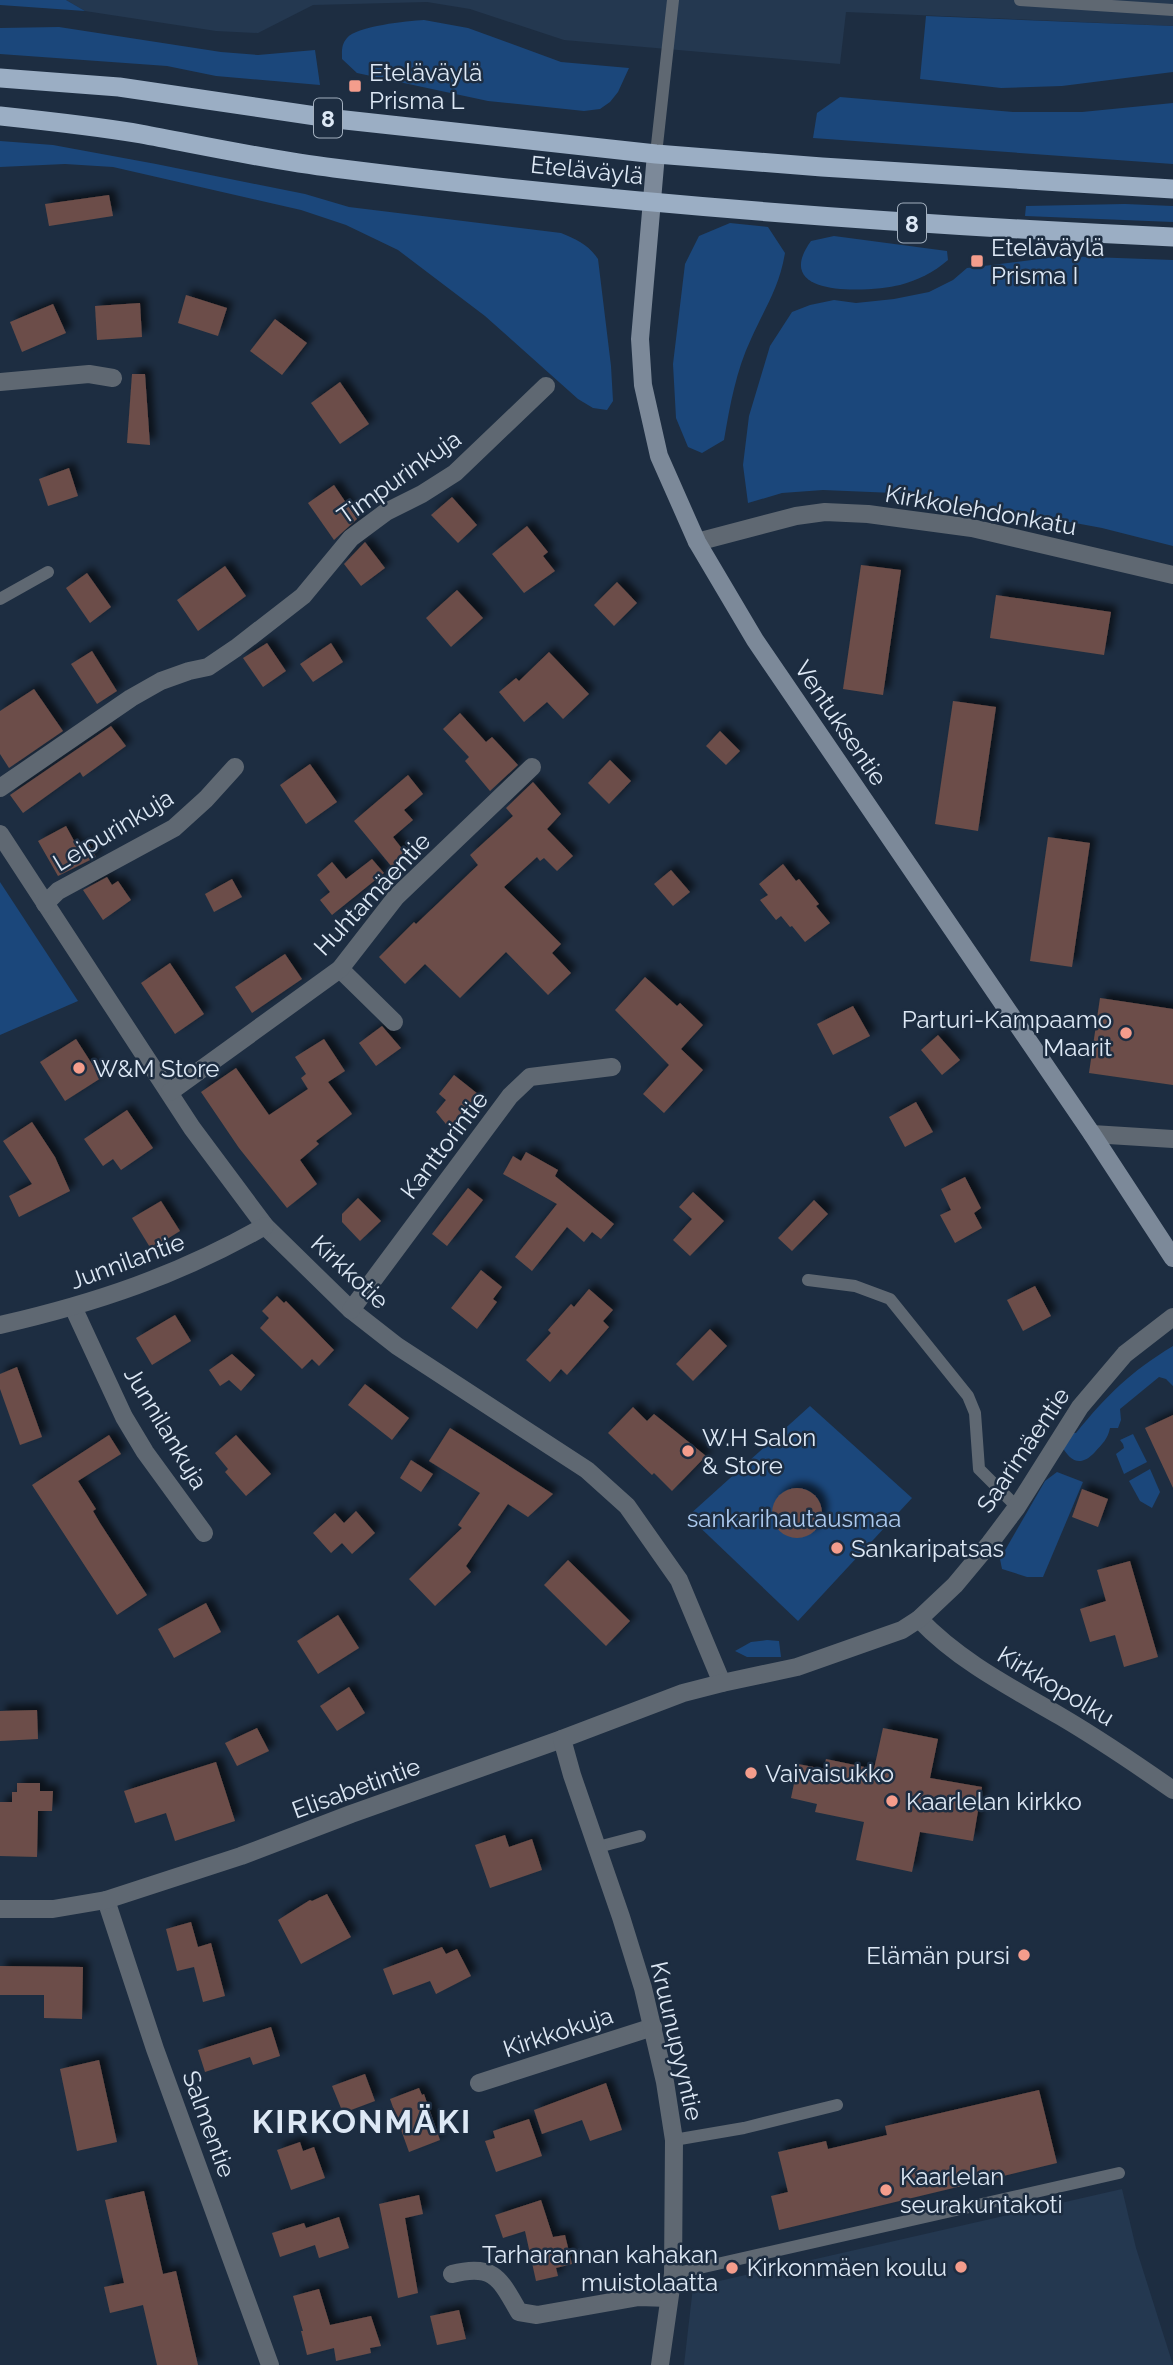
<svg xmlns="http://www.w3.org/2000/svg" width="1173" height="2365" viewBox="0 0 1173 2365" font-family="Raleway,sans-serif">
<style>
.built{fill:#243850}
.green{fill:#1b477b}
.building{fill:#6c4e48;filter:url(#shadow)}
.lines{fill:none;stroke-linecap:round;stroke-linejoin:round}
.service{stroke:#5f6872;stroke-width:12}
.minor{stroke:#5f6872;stroke-width:18}
.tertiary{stroke:#5f6872;stroke-width:18}
.secondary{stroke:#7c8999;stroke-width:18}
.trunk{stroke:#9baec4;stroke-width:19}
.poi-dot{fill:#f49d8c;stroke:#1d2d41;stroke-width:2.5}
.labels{text-anchor:middle;dominant-baseline:central;stroke-width:5;stroke-linejoin:round;paint-order:stroke}
.shield{fill:#1d2d41;stroke:#a3b0bf;stroke-width:2}
.shield-label{font-size:23px;font-weight:bold;fill:#dde8f5}
.poi-label{font-size:24px;fill:#dde8f5;stroke:#1d2d41;text-anchor:start}
.street-label{font-size:24px;fill:#dde8f5;stroke:#1d2d41}
.park-label{font-size:24px;fill:#adcbf0;stroke:#1d2d41}
.district-label{font-size:32px;font-weight:bold;letter-spacing:2px;fill:#dde8f5;stroke:#1d2d41}
</style>
<defs>
<filter id="shadow"><feDropShadow dx="6" dy="-6" stdDeviation="3.5" flood-color="#0009"/></filter>
</defs>
<rect width="100%" height="100%" fill="#1d2d41"/>
<g class="built">
<path d="M 66,0 L 1173,0 L 1173,26 L 846,12 L 840,64 L 564,40 L 470,9 L 427,2 L 313,5 L 258,33 L 216,31 L 85,11 Z"/>
<path d="M 1122,2189 L 1136,2248 L 1173,2365 L 684,2365 L 693,2287 Z"/>
</g>
<g class="green">
<path d="M 0,0 L 66,0 L 85,11 L 0,5 Z"/>
<path d="M 926,16 L 1173,26 L 1173,72 L 1062,86 L 1001,88 L 920,79 Z"/>
<path d="M 424,20 L 468,28 L 561,62 L 629,68 L 618,92 L 610,102 L 600,109 L 584,111 L 488,101 L 357,73 L 342,59 C 342,51 341,45 347,38 C 357,26 407,21 424,20 Z"/>
<path d="M 59,27 L 221,52 L 258,55 L 315,50 L 320,85 L 216,76 L 167,66 L 0,54 L 0,28 Z"/>
<path d="M 840,97 L 1013,112 L 1082,112 L 1173,103 L 1173,164 L 813,138 L 817,113 Z"/>
<path d="M 0,141 L 53,145 L 156,164 L 305,194 L 349,207 L 561,233 C 577,240 588,244 598,259 L 611,366 L 613,401 L 607,410 L 593,408 L 578,399 L 485,316 L 398,250 L 346,225 L 301,210 L 113,167 L 65,164 L 0,167 Z"/>
<path d="M 1125,204 L 1173,206 L 1173,222 L 1025,216 L 1026,206 Z"/>
<path d="M 730,223 L 768,227 L 785,253 C 779,289 765,307 751,339 C 736,371 730,405 724,440 L 702,453 L 688,447 L 676,418 L 673,364 L 685,264 L 699,236 Z"/>
<path d="M 834,236 L 947,251 L 948,260 C 933,273 918,280 900,285 C 870,292 769,299 811,241 Z"/>
<path d="M 1063,256 L 1173,260 L 1173,546 L 1102,528 L 918,494 L 823,490 L 782,493 L 748,503 L 743,465 L 749,416 L 770,346 L 792,312 L 810,305 L 834,300 L 856,303 L 894,299 L 929,292 L 953,280 L 967,268 Z"/>
<path d="M 0,882 L 78,1001 L 0,1035 Z"/>
<path d="M 1173,1346 L 1173,1386 L 1166,1379 L 1159,1377 L 1120,1409 L 1121,1420 L 1118,1428 L 1110,1428 C 1108,1439 1102,1444 1095,1452 C 1080,1468 1070,1461 1061,1445 L 1070,1433 L 1076,1433 C 1107,1395 1130,1372 1173,1346 Z"/>
<path d="M 810,1406 L 912,1498 L 798,1621 L 688,1516 Z"/>
<path d="M 1133,1434 L 1147,1462 L 1124,1474 L 1116,1454 L 1124,1448 L 1123,1444 L 1120,1440 Z"/>
<path d="M 1150,1469 L 1160,1492 L 1152,1508 L 1140,1501 L 1129,1481 Z"/>
<path d="M 1057,1472 L 1083,1482 L 1043,1577 L 1027,1577 L 1002,1569 L 1000,1559 L 1045,1481 Z"/>
<path d="M 767,1640 L 779,1641 L 781,1657 L 747,1657 L 735,1651 L 751,1642 Z"/>
</g>
<g class="building">
<path d="M 109,195 L 113,216 L 49,226 L 45,204 Z"/>
<path d="M 186,295 L 227,308 L 218,336 L 178,323 Z"/>
<path d="M 140,303 L 142,337 L 97,340 L 95,306 Z"/>
<path d="M 53,304 L 66,333 L 22,352 L 10,322 Z"/>
<path d="M 275,319 L 307,343 L 282,375 L 250,351 Z"/>
<path d="M 132,374 L 145,374 L 150,445 L 127,443 Z"/>
<path d="M 340,382 L 369,424 L 340,444 L 311,403 Z"/>
<path d="M 69,468 L 78,496 L 48,506 L 39,479 Z"/>
<path d="M 334,485 L 357,519 L 334,540 L 308,503 Z"/>
<path d="M 452,497 L 477,525 L 458,543 L 431,515 Z"/>
<path d="M 527,526 L 548,552 L 543,556 L 555,571 L 524,593 L 492,554 Z"/>
<path d="M 365,542 L 385,568 L 361,586 L 344,564 Z"/>
<path d="M 861,565 L 901,570 L 883,695 L 843,689 Z"/>
<path d="M 225,566 L 246,596 L 198,631 L 177,600 Z"/>
<path d="M 87,573 L 111,607 L 90,623 L 66,588 Z"/>
<path d="M 617,582 L 637,603 L 614,626 L 594,605 Z"/>
<path d="M 457,590 L 483,618 L 451,647 L 426,618 Z"/>
<path d="M 996,595 L 1111,612 L 1104,655 L 990,638 Z"/>
<path d="M 267,643 L 286,671 L 263,687 L 243,658 Z"/>
<path d="M 331,643 L 343,662 L 313,682 L 300,664 Z"/>
<path d="M 92,651 L 117,691 L 97,704 L 71,664 Z"/>
<path d="M 549,652 L 589,694 L 563,719 L 547,702 L 524,722 L 499,692 L 516,678 L 519,681 Z"/>
<path d="M 34,689 L 63,731 L 9,768 L 0,754 L 0,711 Z"/>
<path d="M 953,701 L 996,707 L 978,831 L 935,824 Z"/>
<path d="M 460,713 L 486,742 L 492,737 L 518,765 L 490,791 L 465,761 L 469,757 L 443,729 Z"/>
<path d="M 111,726 L 126,746 L 83,777 L 80,772 L 23,813 L 10,795 Z"/>
<path d="M 720,731 L 740,751 L 726,765 L 706,746 Z"/>
<path d="M 610,760 L 631,781 L 609,804 L 588,783 Z"/>
<path d="M 310,764 L 337,802 L 306,824 L 280,785 Z"/>
<path d="M 408,775 L 423,794 L 404,810 L 413,820 L 393,837 L 407,855 L 392,867 L 354,821 Z"/>
<path d="M 533,782 L 561,814 L 547,829 L 573,856 L 557,871 L 544,858 L 540,861 L 537,857 L 504,887 L 561,944 L 552,953 L 571,973 L 548,995 L 506,952 L 460,998 L 425,964 L 405,984 L 379,957 L 414,922 L 416,924 L 478,865 L 470,855 L 513,816 L 506,808 Z"/>
<path d="M 66,826 L 78,848 L 88,843 L 96,857 L 58,876 L 38,841 Z"/>
<path d="M 1048,837 L 1090,843 L 1072,967 L 1030,961 Z"/>
<path d="M 372,859 L 384,873 L 332,915 L 320,900 L 330,892 L 317,875 L 332,862 L 346,879 Z"/>
<path d="M 783,864 L 796,881 L 799,879 L 819,904 L 816,906 L 830,923 L 805,942 L 792,926 L 790,927 L 781,916 L 776,920 L 760,900 L 768,895 L 759,884 Z"/>
<path d="M 671,870 L 690,892 L 673,906 L 654,884 Z"/>
<path d="M 107,877 L 112,885 L 118,881 L 131,900 L 103,920 L 83,890 Z"/>
<path d="M 232,879 L 242,897 L 214,912 L 205,894 Z"/>
<path d="M 285,954 L 302,979 L 252,1013 L 235,987 Z"/>
<path d="M 170,963 L 204,1014 L 175,1034 L 141,983 Z"/>
<path d="M 645,977 L 677,1006 L 680,1003 L 703,1025 L 681,1049 L 703,1070 L 664,1113 L 643,1094 L 669,1065 L 615,1010 Z"/>
<path d="M 1100,998 L 1173,1009 L 1173,1085 L 1089,1073 Z"/>
<path d="M 853,1006 L 870,1036 L 833,1055 L 817,1024 Z"/>
<path d="M 382,1026 L 401,1048 L 376,1066 L 359,1043 Z"/>
<path d="M 938,1035 L 960,1060 L 942,1075 L 921,1050 Z"/>
<path d="M 76,1039 L 101,1078 L 65,1101 L 40,1062 Z"/>
<path d="M 324,1039 L 345,1071 L 328,1082 L 352,1114 L 316,1141 L 319,1144 L 300,1160 L 317,1184 L 287,1208 L 239,1148 L 201,1092 L 236,1068 L 269,1115 L 308,1089 L 301,1078 L 306,1074 L 295,1057 Z"/>
<path d="M 454,1075 L 478,1094 L 450,1129 L 436,1112 L 446,1100 L 439,1094 Z"/>
<path d="M 916,1102 L 933,1132 L 905,1147 L 889,1117 Z"/>
<path d="M 127,1110 L 153,1148 L 121,1170 L 113,1159 L 103,1166 L 84,1139 Z"/>
<path d="M 32,1122 L 55,1157 L 70,1191 L 19,1217 L 9,1196 L 32,1184 L 3,1141 Z"/>
<path d="M 526,1152 L 558,1170 L 555,1176 L 614,1224 L 601,1239 L 592,1232 L 584,1242 L 567,1227 L 532,1271 L 515,1257 L 557,1204 L 503,1174 L 513,1156 L 521,1161 Z"/>
<path d="M 965,1177 L 981,1208 L 974,1213 L 982,1228 L 955,1243 L 940,1215 L 951,1210 L 941,1189 Z"/>
<path d="M 468,1188 L 483,1200 L 447,1246 L 432,1234 Z"/>
<path d="M 693,1192 L 724,1221 L 690,1256 L 673,1240 L 692,1219 L 679,1207 Z"/>
<path d="M 358,1198 L 381,1221 L 360,1241 L 342,1222 L 342,1214 Z"/>
<path d="M 814,1200 L 828,1214 L 792,1251 L 778,1238 Z"/>
<path d="M 161,1201 L 180,1231 L 151,1249 L 132,1218 Z"/>
<path d="M 481,1270 L 502,1287 L 493,1299 L 497,1302 L 477,1329 L 451,1308 Z"/>
<path d="M 1035,1286 L 1051,1316 L 1023,1331 L 1007,1300 Z"/>
<path d="M 589,1289 L 613,1310 L 603,1321 L 609,1327 L 567,1375 L 561,1369 L 550,1382 L 526,1360 L 551,1333 L 548,1330 L 571,1304 L 574,1307 Z"/>
<path d="M 277,1296 L 284,1303 L 286,1301 L 334,1350 L 319,1366 L 312,1359 L 302,1369 L 260,1328 L 269,1318 L 262,1311 Z"/>
<path d="M 175,1315 L 191,1341 L 152,1365 L 136,1338 Z"/>
<path d="M 710,1329 L 727,1346 L 693,1381 L 676,1364 Z"/>
<path d="M 232,1354 L 255,1375 L 241,1391 L 229,1380 L 220,1386 L 209,1370 Z"/>
<path d="M 17,1367 L 42,1437 L 20,1445 L 0,1389 L 0,1374 Z"/>
<path d="M 365,1384 L 409,1418 L 392,1440 L 348,1405 Z"/>
<path d="M 633,1407 L 647,1421 L 654,1414 L 706,1456 L 672,1491 L 654,1473 L 652,1475 L 608,1433 Z"/>
<path d="M 1173,1415 L 1173,1488 L 1145,1428 Z"/>
<path d="M 450,1428 L 553,1494 L 528,1517 L 508,1504 L 466,1566 L 471,1572 L 435,1606 L 409,1579 L 462,1528 L 458,1525 L 480,1493 L 429,1461 Z"/>
<path d="M 109,1435 L 121,1454 L 78,1481 L 96,1509 L 93,1511 L 100,1523 L 147,1595 L 117,1615 L 32,1485 Z"/>
<path d="M 236,1435 L 271,1474 L 246,1496 L 225,1472 L 228,1469 L 215,1453 Z"/>
<path d="M 411,1460 L 433,1474 L 421,1492 L 400,1478 Z"/>
<circle cx="797" cy="1513" r="25"/>
<path d="M 1082,1489 L 1108,1499 L 1098,1527 L 1072,1517 Z"/>
<path d="M 356,1511 L 375,1533 L 352,1554 L 342,1543 L 331,1553 L 313,1533 L 335,1513 L 344,1523 Z"/>
<path d="M 568,1560 L 630,1621 L 606,1646 L 544,1585 Z"/>
<path d="M 1130,1561 L 1158,1657 L 1124,1667 L 1115,1635 L 1090,1642 L 1080,1609 L 1106,1601 L 1097,1570 Z"/>
<path d="M 206,1603 L 221,1632 L 174,1658 L 158,1629 Z"/>
<path d="M 338,1615 L 359,1648 L 318,1674 L 297,1641 Z"/>
<path d="M 349,1687 L 365,1713 L 337,1731 L 320,1706 Z"/>
<path d="M 37,1710 L 38,1739 L 0,1741 L 0,1711 Z"/>
<path d="M 257,1728 L 269,1751 L 237,1766 L 225,1743 Z"/>
<path d="M 883,1728 L 938,1739 L 930,1778 L 982,1787 L 973,1841 L 920,1832 L 912,1872 L 856,1860 L 864,1822 L 815,1812 L 817,1804 L 791,1798 L 798,1764 L 824,1769 L 826,1759 L 874,1769 Z"/>
<path d="M 216,1762 L 235,1821 L 175,1841 L 166,1813 L 135,1823 L 124,1791 Z"/>
<path d="M 17,1783 L 40,1783 L 40,1791 L 53,1791 L 52,1811 L 38,1811 L 37,1857 L 0,1856 L 0,1802 L 12,1802 L 12,1792 L 17,1792 Z"/>
<path d="M 505,1835 L 509,1847 L 532,1839 L 542,1870 L 490,1888 L 475,1845 Z"/>
<path d="M 327,1894 L 351,1937 L 301,1964 L 278,1920 L 310,1900 L 312,1901 Z"/>
<path d="M 191,1922 L 198,1947 L 211,1943 L 225,1996 L 203,2002 L 194,1967 L 177,1971 L 166,1929 Z"/>
<path d="M 442,1947 L 446,1954 L 457,1949 L 471,1976 L 436,1994 L 430,1981 L 393,1995 L 383,1969 Z"/>
<path d="M 0,1966 L 83,1967 L 82,2019 L 44,2018 L 44,1995 L 0,1995 Z"/>
<path d="M 271,2027 L 280,2056 L 253,2065 L 250,2057 L 205,2072 L 198,2050 Z"/>
<path d="M 99,2060 L 117,2142 L 77,2151 L 60,2069 Z"/>
<path d="M 365,2074 L 375,2101 L 343,2113 L 332,2086 Z"/>
<path d="M 606,2083 L 622,2130 L 590,2141 L 582,2120 L 542,2134 L 534,2110 Z"/>
<path d="M 419,2088 L 422,2095 L 424,2094 L 440,2140 L 409,2152 L 390,2099 Z"/>
<path d="M 1039,2090 L 1057,2163 L 779,2230 L 771,2196 L 788,2192 L 778,2152 L 826,2141 L 828,2149 L 887,2135 L 885,2126 Z"/>
<path d="M 529,2119 L 542,2156 L 496,2172 L 485,2141 L 495,2138 L 493,2131 Z"/>
<path d="M 300,2142 L 303,2151 L 314,2147 L 325,2178 L 291,2190 L 277,2150 Z"/>
<path d="M 144,2191 L 163,2274 L 176,2271 L 198,2365 L 157,2365 L 143,2305 L 110,2313 L 104,2287 L 124,2283 L 105,2200 Z"/>
<path d="M 419,2195 L 423,2214 L 405,2218 L 418,2293 L 398,2298 L 379,2204 Z"/>
<path d="M 541,2200 L 553,2237 L 565,2235 L 572,2264 L 556,2268 L 558,2276 L 536,2281 L 525,2231 L 503,2238 L 495,2215 Z"/>
<path d="M 339,2217 L 349,2248 L 319,2258 L 315,2245 L 280,2257 L 272,2233 L 304,2223 L 306,2228 Z"/>
<path d="M 319,2289 L 330,2325 L 371,2316 L 381,2346 L 370,2348 L 371,2353 L 336,2361 L 334,2348 L 307,2355 L 301,2331 L 303,2331 L 293,2296 Z"/>
<path d="M 459,2310 L 466,2339 L 437,2345 L 430,2316 Z"/>
</g>
<g class="lines">
<g class="service">
<path d="M 1020,0 L 1173,10"/>
<path d="M 656,154 L 673,0"/>
<path d="M 0,599 L 48,572"/>
<path d="M 808,1280 L 855,1286 L 890,1299 L 968,1396 L 975,1413 L 979,1469 L 1017,1507"/>
<path d="M 598,1847 L 640,1836"/>
<path d="M 674,2140 L 744,2128 L 837,2105"/>
<path d="M 673,2274 L 1119,2173"/>
</g>
<g class="minor">
<path d="M 0,382 L 89,374 L 113,378"/>
<path d="M 697,542 L 796,516 L 825,512 L 868,514 L 972,528 L 1173,575"/>
<path d="M 0,788 L 131,698 L 161,681 L 189,671 L 208,667 L 236,648 L 303,596 L 351,538 L 386,512 L 422,494 L 455,473 L 546,386"/>
<path d="M 0,834 L 192,1128 L 265,1226 L 351,1310 L 397,1346 L 587,1470 L 627,1506 L 679,1580 L 722,1683"/>
<path d="M 45,904 L 58,891 L 174,828 L 206,799 L 235,767"/>
<path d="M 340,969 L 394,1022"/>
<path d="M 170,1092 L 340,969 L 396,897 L 532,767"/>
<path d="M 1092,1134 L 1173,1139"/>
<path d="M 73,1307 L 124,1417 L 145,1452 L 204,1533"/>
<path d="M 351,1310 L 510,1096 L 530,1077 L 612,1067"/>
<path d="M 0,1325 C 96,1303 179,1275 265,1226"/>
<path d="M 919,1619 C 959,1661 1010,1687 1060,1716 C 1099,1739 1136,1764 1173,1790"/>
<path d="M 106,1900 L 155,2049 L 270,2365"/>
<path d="M 0,1909 L 53,1909 L 106,1900 L 241,1856 L 351,1814 L 562,1739"/>
<path d="M 479,2083 L 653,2027"/>
<path d="M 452,2274 C 494,2263 500,2279 519,2312 L 537,2315 L 639,2297 L 669,2298"/>
</g>
<path class="tertiary" d="M 660,2365 L 673,2274 L 674,2140 L 665,2082 L 643,1988 L 621,1917 L 572,1775 L 562,1739 L 683,1693 L 722,1683 L 797,1667 L 902,1630 L 919,1619 L 955,1585 L 990,1543 L 1017,1507 L 1080,1407 L 1125,1354 L 1173,1317"/>
<path class="secondary" d="M 656,154 L 640,339 L 643,385 L 659,456 L 697,542 L 755,640 L 1092,1134 L 1173,1258"/>
<g class="trunk">
<path d="M 0,78 L 119,87 L 336,119 L 656,154 L 822,167 L 1173,189"/>
<path d="M 0,116 C 47,121 94,126 141,134 C 205,146 269,160 334,168 C 612,203 893,224 1173,237"/>
</g>
</g>
<g class="poi-dot">
<rect x="348" y="79" width="14" height="14" rx="3.5"/>
<rect x="970" y="254" width="14" height="14" rx="3.5"/>
<circle cx="1126" cy="1033" r="7"/>
<circle cx="79" cy="1068" r="7"/>
<circle cx="688" cy="1451" r="7"/>
<circle cx="837" cy="1548" r="7"/>
<circle cx="751" cy="1773" r="7"/>
<circle cx="892" cy="1801" r="7"/>
<circle cx="1024" cy="1955" r="7"/>
<circle cx="886" cy="2190" r="7"/>
<circle cx="961" cy="2267" r="7"/>
<circle cx="732" cy="2268" r="7"/>
</g>
<g class="labels">
<g class="shield">
<rect x="314" y="98.5" width="28" height="39" rx="5"/>
<rect x="898" y="203.5" width="28" height="39" rx="5"/>
</g>
<g class="shield-label">
<text x="328" y="118">8</text>
<text x="912" y="223">8</text>
</g>
<g class="poi-label">
<text x="369" y="72">Eteläväylä<tspan x="369" dy="28">Prisma L</tspan></text>
<text x="991" y="247">Eteläväylä<tspan x="991" dy="28">Prisma I</tspan></text>
<text x="1112" y="1019" text-anchor="end">Parturi-Kampaamo<tspan x="1112" dy="28">Maarit</tspan></text>
<text x="93" y="1068">W&amp;M Store</text>
<text x="702" y="1437">W.H Salon<tspan x="702" dy="28">&amp; Store</tspan></text>
<text x="851" y="1548">Sankaripatsas</text>
<text x="765" y="1773">Vaivaisukko</text>
<text x="906" y="1801">Kaarlelan kirkko</text>
<text x="1010" y="1955" text-anchor="end">Elämän pursi</text>
<text x="900" y="2176">Kaarlelan<tspan x="900" dy="28">seurakuntakoti</tspan></text>
<text x="718" y="2254" text-anchor="end">Tarharannan kahakan<tspan x="718" dy="28">muistolaatta</tspan></text>
<text x="947" y="2267" text-anchor="end">Kirkonmäen koulu</text>
</g>
<g class="street-label">
<text transform="translate(587 170) rotate(6)">Eteläväylä</text>
<text transform="translate(399 477) rotate(-35)">Timpurinkuja</text>
<text transform="translate(981 510) rotate(10)">Kirkkolehdonkatu</text>
<text transform="translate(841 723) rotate(56)">Ventuksentie</text>
<text transform="translate(113 830) rotate(-31)">Leipurinkuja</text>
<text transform="translate(372 894) rotate(-47)">Huhtamäentie</text>
<text transform="translate(444 1145) rotate(-53)">Kanttorintie</text>
<text transform="translate(127 1261) rotate(-20)">Junnilantie</text>
<text transform="translate(350 1272) rotate(43)">Kirkkotie</text>
<text transform="translate(166 1428) rotate(59)">Junnilankuja</text>
<text transform="translate(1023 1450) rotate(-56)">Saarimäentie</text>
<text transform="translate(1056 1686) rotate(31)">Kirkkopolku</text>
<text transform="translate(356 1788) rotate(-20)">Elisabetintie</text>
<text transform="translate(558 2032) rotate(-18)">Kirkkokuja</text>
<text transform="translate(677 2041) rotate(77)">Kruunupyyntie</text>
<text transform="translate(209 2124) rotate(70)">Salmentie</text>
</g>
<g class="park-label">
<text x="794" y="1518">sankarihautausmaa</text>
</g>
<g class="district-label">
<text x="362" y="2121">KIRKONMÄKI</text>
</g>
</g>
</svg>
